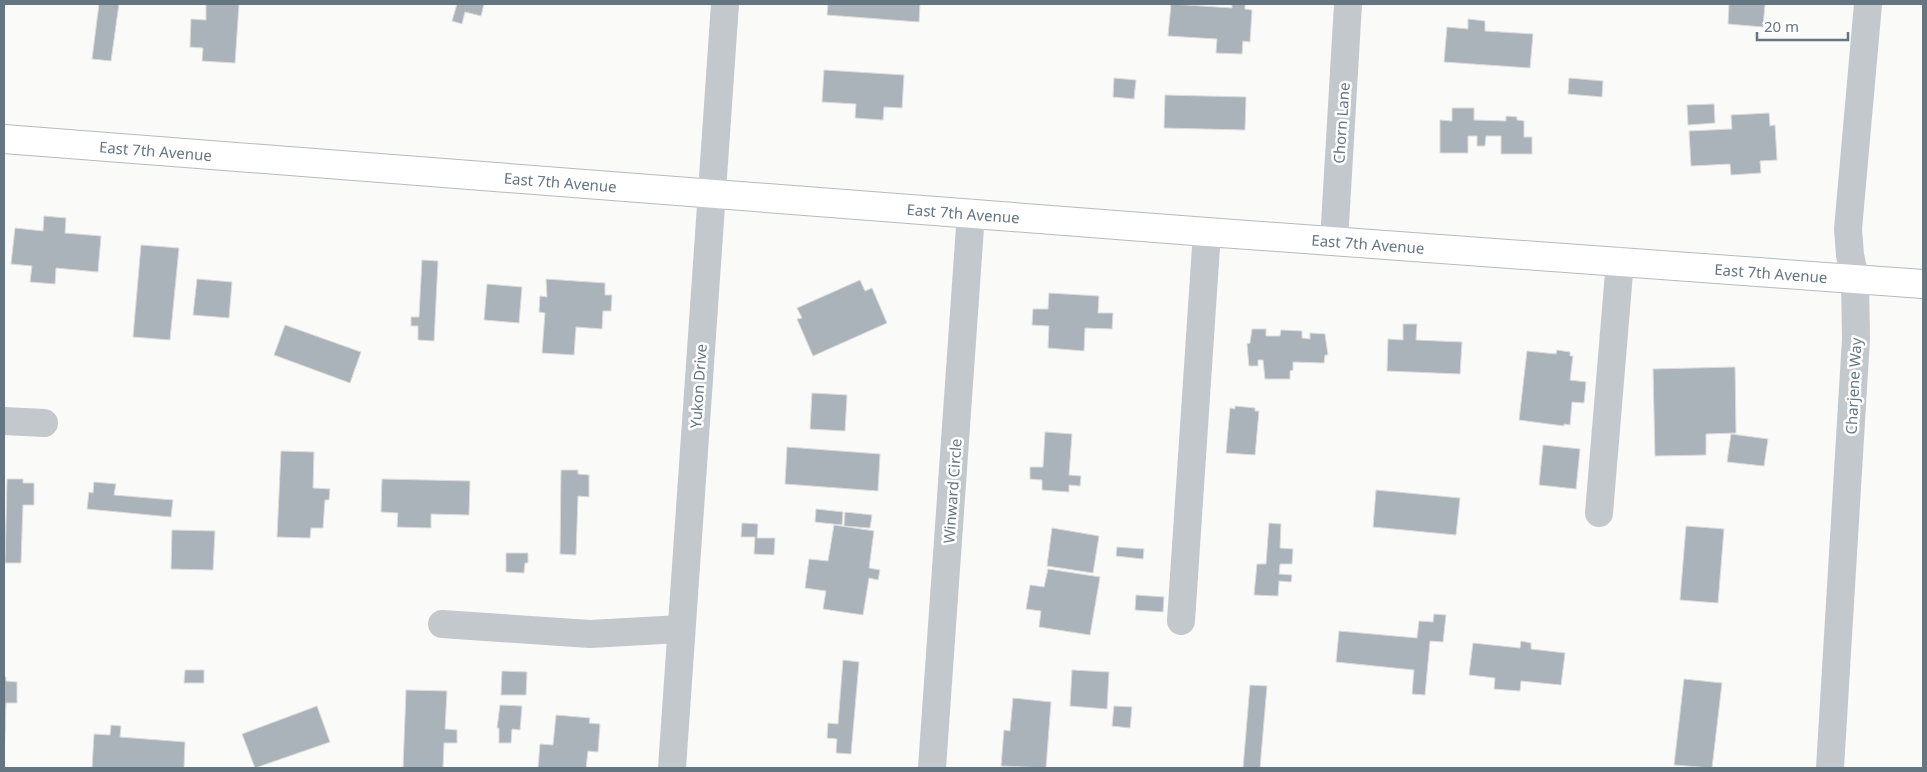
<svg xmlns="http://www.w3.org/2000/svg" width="1927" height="772" viewBox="0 0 1927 772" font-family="'Noto Sans',sans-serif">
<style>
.building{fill:#aab3b9;stroke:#dcdcda}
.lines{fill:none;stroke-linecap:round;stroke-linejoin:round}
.major-casing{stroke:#b5babe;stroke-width:30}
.minor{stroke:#c3c8cc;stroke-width:28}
.major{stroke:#fff;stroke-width:28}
.labels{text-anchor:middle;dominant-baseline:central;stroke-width:5;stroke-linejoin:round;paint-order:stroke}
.street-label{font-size:15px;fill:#657683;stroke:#fff}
</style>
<rect width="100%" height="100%" fill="#fafaf8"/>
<g class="building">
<path d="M 99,4 L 119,4 L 111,61 L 92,59 Z"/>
<path d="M 206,4 L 239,4 L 235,63 L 202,61 L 203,48 L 190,47 L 191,19 L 206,20 Z"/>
<path d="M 457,4 L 484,4 L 481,16 L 465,12 L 462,24 L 452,21 Z"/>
<path d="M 828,4 L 920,4 L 919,22 L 827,15 Z"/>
<path d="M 1171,4 L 1232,8 L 1232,4 L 1245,4 L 1245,9 L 1252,10 L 1250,42 L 1243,41 L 1242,54 L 1216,53 L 1217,39 L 1168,36 Z"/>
<path d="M 1729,4 L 1765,4 L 1763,27 L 1728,24 Z"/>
<path d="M 1468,19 L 1485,21 L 1485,31 L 1533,34 L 1530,68 L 1444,62 L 1447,27 L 1468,29 Z"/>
<path d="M 824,70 L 904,75 L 902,108 L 884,107 L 883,120 L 855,118 L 856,104 L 822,102 Z"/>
<path d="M 1114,78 L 1136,80 L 1134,99 L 1113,97 Z"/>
<path d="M 1569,78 L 1603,81 L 1602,97 L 1568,94 Z"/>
<path d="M 1165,95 L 1246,97 L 1245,130 L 1164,128 Z"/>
<path d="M 1714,104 L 1715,123 L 1688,125 L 1687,105 Z"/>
<path d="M 1452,108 L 1474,108 L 1474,120 L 1506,121 L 1506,116 L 1517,117 L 1517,120 L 1524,121 L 1524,137 L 1532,137 L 1532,154 L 1501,154 L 1501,136 L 1486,136 L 1485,146 L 1477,146 L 1477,136 L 1468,136 L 1468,153 L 1440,153 L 1440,120 L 1452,121 Z"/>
<path d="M 1769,113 L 1770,126 L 1775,125 L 1777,160 L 1760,161 L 1761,173 L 1731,175 L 1730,164 L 1691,166 L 1689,131 L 1732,129 L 1731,115 Z"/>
<path d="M 44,216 L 66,218 L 65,233 L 101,236 L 98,272 L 56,268 L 55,284 L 30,282 L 32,266 L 11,264 L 15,228 L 43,231 Z"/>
<path d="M 141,245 L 179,248 L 170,340 L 133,337 Z"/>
<path d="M 422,260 L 438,261 L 434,341 L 418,340 L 418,326 L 411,326 L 411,317 L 419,317 Z"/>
<path d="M 197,279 L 232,282 L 229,318 L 193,315 Z"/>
<path d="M 546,279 L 605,283 L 605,295 L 612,295 L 611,311 L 603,311 L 602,329 L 576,327 L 574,355 L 542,353 L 545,313 L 539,312 L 540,296 L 547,297 Z"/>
<path d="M 860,280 L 865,291 L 872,288 L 887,323 L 813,356 L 797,319 L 802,318 L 797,308 Z"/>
<path d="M 487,284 L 522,287 L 519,323 L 484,320 Z"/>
<path d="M 1049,293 L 1099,296 L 1098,313 L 1113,313 L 1112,329 L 1085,328 L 1084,351 L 1048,348 L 1049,326 L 1032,325 L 1033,309 L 1048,309 Z"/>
<path d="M 1403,324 L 1417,324 L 1416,340 L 1462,342 L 1460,374 L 1387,371 L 1388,339 L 1403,340 Z"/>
<path d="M 285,325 L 361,352 L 350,383 L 274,355 Z"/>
<path d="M 1252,329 L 1266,329 L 1266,336 L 1280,336 L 1281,330 L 1302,331 L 1302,338 L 1310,339 L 1310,333 L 1325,334 L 1328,355 L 1325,355 L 1324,363 L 1293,362 L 1293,370 L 1290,371 L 1290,379 L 1265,379 L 1263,360 L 1258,360 L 1258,366 L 1249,366 L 1247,344 L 1250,343 Z"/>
<path d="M 1557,350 L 1570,352 L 1570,356 L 1573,356 L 1570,380 L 1586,382 L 1584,403 L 1572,402 L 1570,425 L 1564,424 L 1564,426 L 1519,420 L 1527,351 L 1556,354 Z"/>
<path d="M 1735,367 L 1736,433 L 1706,434 L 1706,455 L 1655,456 L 1653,369 Z"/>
<path d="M 812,393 L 847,395 L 845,431 L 810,429 Z"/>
<path d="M 1235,406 L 1255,408 L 1255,411 L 1259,411 L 1255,455 L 1226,453 L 1230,408 L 1235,409 Z"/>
<path d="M 1045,432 L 1072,434 L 1069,475 L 1081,476 L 1080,486 L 1069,485 L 1069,492 L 1042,490 L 1042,480 L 1030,479 L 1030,467 L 1043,467 Z"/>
<path d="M 1731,434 L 1768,439 L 1764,466 L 1727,462 Z"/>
<path d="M 1543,445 L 1580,449 L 1576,489 L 1539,485 Z"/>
<path d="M 787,447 L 880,454 L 878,491 L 785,484 Z"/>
<path d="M 281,451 L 314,452 L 313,488 L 330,489 L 329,500 L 325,500 L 323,528 L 311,528 L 310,538 L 277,537 Z"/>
<path d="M 561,470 L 578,470 L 578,474 L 589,475 L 589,497 L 578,496 L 576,555 L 560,554 Z"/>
<path d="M 7,479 L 23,479 L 23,483 L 34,483 L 34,505 L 23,505 L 21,563 L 5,563 Z"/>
<path d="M 382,479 L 470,481 L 469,515 L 431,514 L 431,528 L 397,527 L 398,513 L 381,512 Z"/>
<path d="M 94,482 L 116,484 L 114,495 L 173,500 L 171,517 L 87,509 L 89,492 L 93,493 Z"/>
<path d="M 1376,490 L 1460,498 L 1456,535 L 1373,527 Z"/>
<path d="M 816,509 L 843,512 L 842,525 L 815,522 Z"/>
<path d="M 845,512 L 872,515 L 870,528 L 844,526 Z"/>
<path d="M 742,523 L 758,524 L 757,538 L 775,538 L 774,555 L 754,554 L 755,537 L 741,537 Z"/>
<path d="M 1269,523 L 1281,524 L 1280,548 L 1293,549 L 1292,564 L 1280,564 L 1279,574 L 1292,575 L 1291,582 L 1279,581 L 1278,596 L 1254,595 L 1257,564 L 1266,564 Z"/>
<path d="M 834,525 L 874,531 L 869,568 L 880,570 L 878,580 L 869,578 L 863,615 L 823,609 L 826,591 L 805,588 L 809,559 L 828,561 Z"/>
<path d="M 1686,526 L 1724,529 L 1718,603 L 1680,600 Z"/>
<path d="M 1052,528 L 1099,536 L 1093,573 L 1047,566 Z"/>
<path d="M 172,530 L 215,531 L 213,570 L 171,569 Z"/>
<path d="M 1117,547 L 1144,549 L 1143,559 L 1116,556 Z"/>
<path d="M 506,553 L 528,553 L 528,563 L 525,563 L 524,573 L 506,572 Z"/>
<path d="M 1048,569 L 1100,577 L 1090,635 L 1039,627 L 1041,611 L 1026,609 L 1030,585 L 1044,587 Z"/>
<path d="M 1136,595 L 1164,597 L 1163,612 L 1135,610 Z"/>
<path d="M 1434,614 L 1446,615 L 1443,642 L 1430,641 L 1425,695 L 1412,694 L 1414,670 L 1336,662 L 1339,631 L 1417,638 L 1419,621 L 1433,622 Z"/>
<path d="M 1521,641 L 1531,643 L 1531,649 L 1565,653 L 1561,685 L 1521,681 L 1520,691 L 1494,689 L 1495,678 L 1469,675 L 1473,643 L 1520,648 Z"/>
<path d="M 843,660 L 859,662 L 851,754 L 836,753 L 837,739 L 827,738 L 828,723 L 838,724 Z"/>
<path d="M 185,670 L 204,670 L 204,683 L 184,683 Z"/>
<path d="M 1072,670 L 1109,672 L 1107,709 L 1070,706 Z"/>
<path d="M 502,671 L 527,672 L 526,695 L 501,695 Z"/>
<path d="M 4,677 L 6,677 L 6,681 L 17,682 L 17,703 L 6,703 L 4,762 Z"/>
<path d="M 1684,679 L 1722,683 L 1712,768 L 1674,765 Z"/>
<path d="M 1250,685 L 1267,686 L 1260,768 L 1243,768 Z"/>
<path d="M 406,690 L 447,691 L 445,729 L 457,730 L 457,743 L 444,743 L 443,768 L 403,768 Z"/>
<path d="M 1013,698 L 1051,702 L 1046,768 L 1001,766 L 1004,730 L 1010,731 Z"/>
<path d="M 500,705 L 522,706 L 520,730 L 512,729 L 511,743 L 499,743 L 499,728 L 497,728 Z"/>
<path d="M 317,706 L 330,742 L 255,768 L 242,734 Z"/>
<path d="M 1114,706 L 1132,707 L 1130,728 L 1112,726 Z"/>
<path d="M 556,715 L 590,718 L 589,723 L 600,724 L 598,752 L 588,751 L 586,768 L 538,768 L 540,744 L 553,745 Z"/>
<path d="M 111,725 L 121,726 L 120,737 L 185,742 L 184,768 L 92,768 L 94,734 L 110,735 Z"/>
</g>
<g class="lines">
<defs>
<g id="major">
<path id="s1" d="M 4,139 L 1207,232 L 1923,284"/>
</g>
</defs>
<use href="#major" class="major-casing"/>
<g class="minor">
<path d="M 1334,241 L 1348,4"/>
<path d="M 4,421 L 44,423"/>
<path d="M 1599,513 L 1620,261"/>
<path d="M 1181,621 L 1207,232"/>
<path d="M 442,624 L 590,634 L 681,629"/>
<path d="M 672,768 L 725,4"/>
<path d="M 932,768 L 971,213"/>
<path d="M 1830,768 L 1856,339 L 1855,279 L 1850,255 L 1848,229 L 1868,4"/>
</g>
<use href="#major" class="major"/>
</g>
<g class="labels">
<g class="street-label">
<text transform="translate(1341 123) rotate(-86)">Chorn Lane</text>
<text stroke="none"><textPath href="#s1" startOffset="152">East 7th Avenue</textPath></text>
<text stroke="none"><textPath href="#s1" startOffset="558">East 7th Avenue</textPath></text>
<text stroke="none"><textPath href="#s1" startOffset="962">East 7th Avenue</textPath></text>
<text stroke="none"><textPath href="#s1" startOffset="1368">East 7th Avenue</textPath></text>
<text stroke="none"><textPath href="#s1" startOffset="1772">East 7th Avenue</textPath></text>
<text transform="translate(698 386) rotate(-86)">Yukon Drive</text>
<text transform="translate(1853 386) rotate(-87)">Charjene Way</text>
<text transform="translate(952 491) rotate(-86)">Winward Circle</text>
</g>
</g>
<rect width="1927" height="772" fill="none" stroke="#657683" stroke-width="10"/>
<path d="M1757 32v8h91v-8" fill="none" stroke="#657683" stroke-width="2.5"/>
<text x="1764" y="32" font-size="15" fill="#657683" stroke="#ffffff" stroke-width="4" paint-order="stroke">20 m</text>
</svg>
